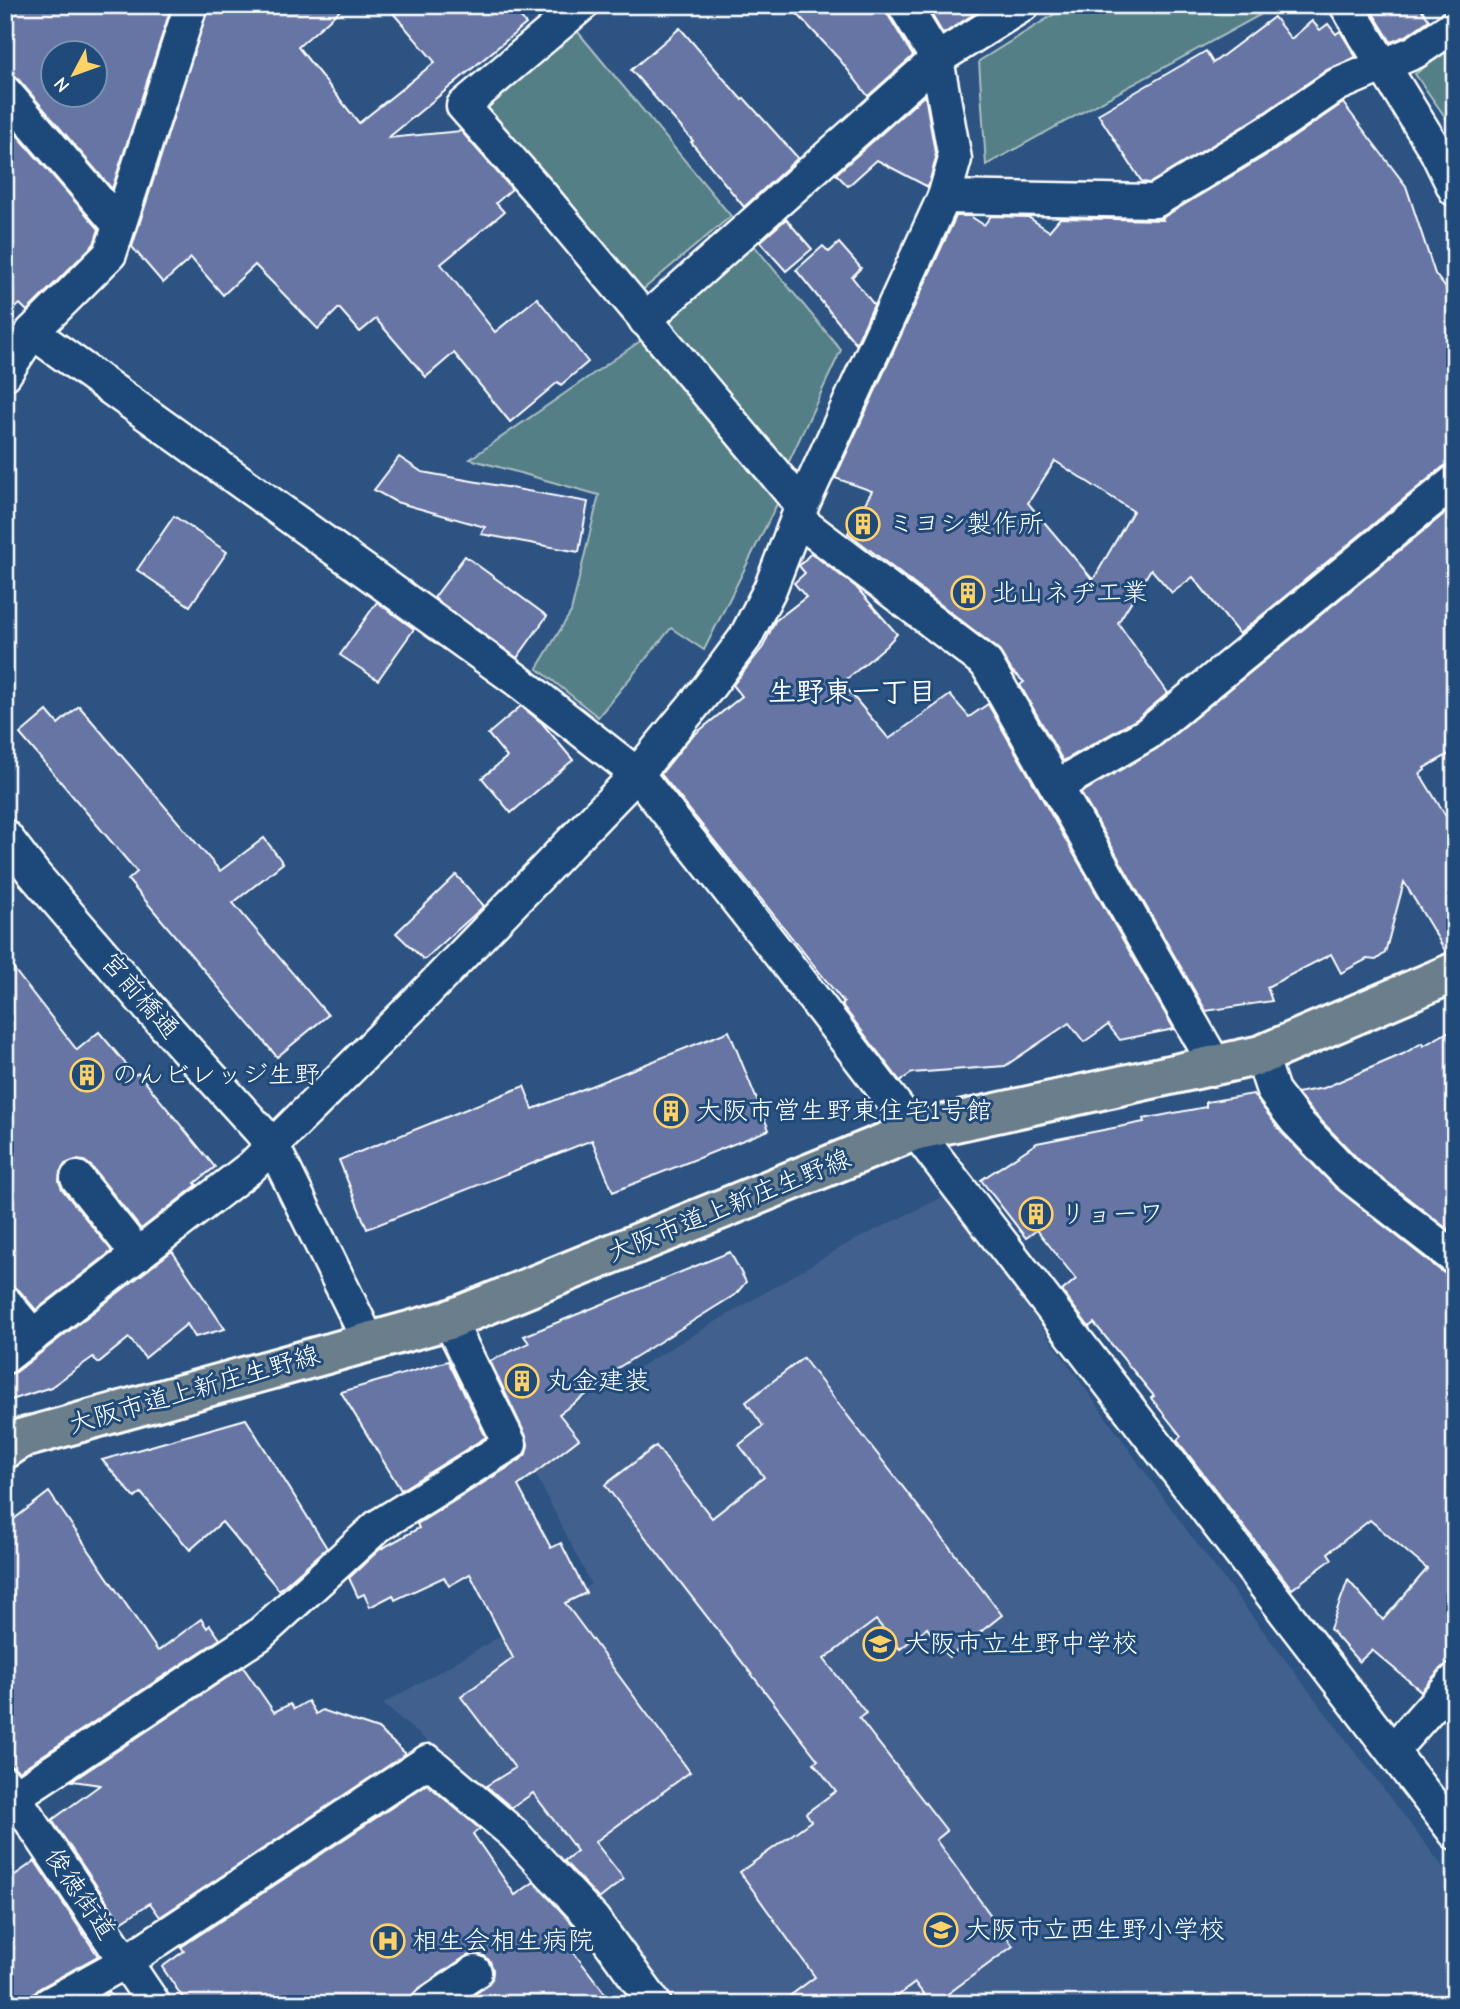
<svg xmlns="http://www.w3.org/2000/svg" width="1460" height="2009" viewBox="0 0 1460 2009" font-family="'Comic Neue','Klee One',sans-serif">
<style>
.built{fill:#42608e}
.green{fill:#557f86;stroke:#aabfc2;stroke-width:2}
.building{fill:#6675a3;stroke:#fff;stroke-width:2;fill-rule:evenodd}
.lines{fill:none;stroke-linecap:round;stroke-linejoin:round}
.street-casing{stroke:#fff;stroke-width:37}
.primary-casing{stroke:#fff;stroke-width:44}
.street{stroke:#1f4a7a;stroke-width:32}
.primary{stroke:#6b7e8b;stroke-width:38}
.labels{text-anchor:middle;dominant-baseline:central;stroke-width:6;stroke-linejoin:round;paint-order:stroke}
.poi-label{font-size:26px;fill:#fff;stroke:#1f4a7a;text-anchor:start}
.street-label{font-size:26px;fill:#fff;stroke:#1f4a7a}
.neighbourhood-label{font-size:28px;font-weight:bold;fill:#fff;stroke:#1f4a7a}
</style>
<rect width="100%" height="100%" fill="#2d5382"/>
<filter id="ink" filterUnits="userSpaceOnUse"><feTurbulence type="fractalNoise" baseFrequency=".0143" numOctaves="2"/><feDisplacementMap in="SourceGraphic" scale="14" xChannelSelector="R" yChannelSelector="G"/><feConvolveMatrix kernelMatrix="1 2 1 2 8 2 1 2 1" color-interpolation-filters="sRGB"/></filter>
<g filter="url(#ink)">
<path class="built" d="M 947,1195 L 1185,1528 L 1455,1883 L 1455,2004 L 672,2004 L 589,1890 L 534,1831 L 383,1704 L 591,1584 L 518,1439 L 845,1245 Z"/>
<g class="green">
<path d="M 1069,5 L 1253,5 L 1260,15 L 986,165 L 979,61 Z"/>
<path d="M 573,26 L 731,216 L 640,292 L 481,102 Z"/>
<path d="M 1455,46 L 1455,127 L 1453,128 L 1415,74 Z"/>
<path d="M 747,237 L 841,350 L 786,468 L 663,317 Z"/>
<path d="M 649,335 L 779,500 L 704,650 L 671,628 L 598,717 L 537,668 L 571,612 L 599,495 L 470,459 Z"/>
</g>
<g class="building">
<path d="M 5,5 L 172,5 L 112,189 L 19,80 L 12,75 L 5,74 ZM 52,52 L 94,52 L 94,94 L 52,94 Z"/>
<path d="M 209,5 L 346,5 L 298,47 L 359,123 L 435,62 L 386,5 L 510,5 L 526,24 L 388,138 L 461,131 L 512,189 L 496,203 L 504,212 L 441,264 L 495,332 L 537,298 L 588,362 L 561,385 L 558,382 L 510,422 L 454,353 L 426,377 L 376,319 L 360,332 L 339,308 L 318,329 L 255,265 L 223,295 L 191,258 L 163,283 L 132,247 Z"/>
<path d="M 789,5 L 886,5 L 888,15 L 913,56 L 868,96 L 840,60 Z"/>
<path d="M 926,5 L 988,5 L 943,34 Z"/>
<path d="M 1368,5 L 1429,5 L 1422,10 L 1429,20 L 1406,36 L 1391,42 Z"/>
<path d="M 1274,17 L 1291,39 L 1312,21 L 1320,30 L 1328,24 L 1336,34 L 1340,31 L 1356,57 L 1327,70 L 1255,119 L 1150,183 L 1142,182 L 1098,114 L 1206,51 L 1213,63 Z"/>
<path d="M 680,28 L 742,100 L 744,98 L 798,158 L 744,207 L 691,142 L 693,141 L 631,70 Z"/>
<path d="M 925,95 L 936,158 L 928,187 L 877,160 L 848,186 L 836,174 Z"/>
<path d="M 1343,103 L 1406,186 L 1435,274 L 1455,300 L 1455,463 L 1443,467 L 1239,634 L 1193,577 L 1172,593 L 1151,569 L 1118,623 L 1168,693 L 1137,719 L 1063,761 L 1020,685 L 1024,682 L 1012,671 L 998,649 L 848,533 L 872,491 L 835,478 L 956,216 L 970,216 L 984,225 L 991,216 L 1028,217 L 1049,231 L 1060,218 L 1163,220 L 1162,218 L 1275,150 ZM 1055,461 L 1133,511 L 1093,580 L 1028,503 Z"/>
<path d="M 5,121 L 99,229 L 94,244 L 27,311 L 20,304 L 5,317 Z"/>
<path d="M 786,219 L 812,249 L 786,271 L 760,242 Z"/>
<path d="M 839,243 L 861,268 L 852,277 L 874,305 L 856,344 L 796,270 L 823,246 L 829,252 Z"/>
<path d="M 399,457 L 422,472 L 588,502 L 579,552 L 481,534 L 485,527 L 396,502 L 374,490 Z"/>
<path d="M 1455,505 L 1455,751 L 1424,768 L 1425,770 L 1420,774 L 1455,831 L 1455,951 L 1446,952 L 1404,882 L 1385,953 L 1376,960 L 1367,959 L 1341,973 L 1331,954 L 1267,987 L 1272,1001 L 1206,1011 L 1081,793 L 1158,748 Z"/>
<path d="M 174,516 L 227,552 L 190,606 L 137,570 Z"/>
<path d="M 811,553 L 856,587 L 897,634 L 886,646 L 842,683 L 889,739 L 950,695 L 969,717 L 988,704 L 1174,1029 L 1120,1040 L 1108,1025 L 1084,1042 L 1069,1023 L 1005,1066 L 912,1073 L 900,1081 L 842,1005 L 844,1003 L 661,774 L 689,739 L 742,696 L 733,685 L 763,647 L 775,621 L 806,597 L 794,583 L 805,573 L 799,566 Z"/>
<path d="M 465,556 L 547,616 L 517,658 L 434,598 Z"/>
<path d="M 377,602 L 414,629 L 378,680 L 340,655 Z"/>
<path d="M 79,706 L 220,871 L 264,838 L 283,863 L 233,903 L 328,1015 L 277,1057 L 128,880 L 137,872 L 20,734 L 47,711 L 58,724 Z"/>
<path d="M 521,706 L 542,723 L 573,760 L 511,813 L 482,778 L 507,757 L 488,734 Z"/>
<path d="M 456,875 L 484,906 L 424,960 L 396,933 Z"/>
<path d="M 5,958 L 77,1050 L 99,1032 L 135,1075 L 138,1073 L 215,1167 L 195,1183 L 197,1185 L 141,1229 L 91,1166 L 84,1161 L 75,1160 L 65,1164 L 60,1172 L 59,1181 L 62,1189 L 112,1251 L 36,1310 L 19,1290 L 5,1284 Z"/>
<path d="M 1455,1028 L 1455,1235 L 1359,1160 L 1310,1109 L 1297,1093 L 1324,1088 L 1403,1054 L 1422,1043 L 1423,1046 Z"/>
<path d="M 729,1031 L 769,1130 L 613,1192 L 592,1140 L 367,1229 L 339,1160 L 524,1086 L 533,1109 Z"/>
<path d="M 1253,1094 L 1283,1134 L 1336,1188 L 1444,1273 L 1455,1276 L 1455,1662 L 1442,1667 L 1421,1691 L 1372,1650 L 1359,1662 L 1330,1629 L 1348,1580 L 1383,1620 L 1427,1569 L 1370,1520 L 1328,1553 L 1332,1559 L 1292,1589 L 1177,1440 L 1181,1436 L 1151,1398 L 1154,1396 L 1094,1323 L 1089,1327 L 1062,1291 L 1076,1279 L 1037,1230 L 1026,1238 L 981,1180 L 1037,1143 L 1144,1122 L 1143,1119 L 1206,1107 L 1206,1102 Z"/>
<path d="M 172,1251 L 225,1329 L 195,1337 L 187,1324 L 145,1358 L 129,1338 L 98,1363 L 93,1357 L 51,1387 L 5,1402 L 5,1375 L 16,1372 Z"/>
<path d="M 730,1252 L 746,1282 L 736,1294 L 608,1374 L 610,1378 L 559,1414 L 579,1439 L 518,1486 L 551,1548 L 561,1543 L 586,1593 L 565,1603 L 690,1772 L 595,1842 L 624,1879 L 599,1899 L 564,1861 L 577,1851 L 533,1793 L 512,1808 L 486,1786 L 515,1768 L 461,1697 L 513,1658 L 470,1574 L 449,1586 L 444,1577 L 395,1600 L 393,1595 L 370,1607 L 364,1594 L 358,1597 L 349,1578 L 379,1550 L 419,1528 L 417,1524 L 520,1460 L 526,1454 L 528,1445 L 526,1436 L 490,1361 L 529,1343 L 524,1336 Z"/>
<path d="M 803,1358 L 1002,1615 L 949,1657 L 927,1628 L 900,1649 L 876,1620 L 824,1659 L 866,1713 L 859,1718 L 947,1831 L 936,1840 L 1013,1946 L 934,2004 L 931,2004 L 915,1983 L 887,2004 L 779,2004 L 815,1977 L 740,1872 L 811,1821 L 806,1813 L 836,1791 L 814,1763 L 818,1760 L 605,1485 L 656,1446 L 712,1518 L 764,1477 L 739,1445 L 763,1426 L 746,1402 Z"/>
<path d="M 448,1361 L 486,1437 L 401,1490 L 341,1392 Z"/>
<path d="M 246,1419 L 327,1548 L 279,1590 L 222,1522 L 190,1550 L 141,1493 L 135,1498 L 102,1460 Z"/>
<path d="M 49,1492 L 158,1651 L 201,1619 L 207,1628 L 210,1625 L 220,1639 L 19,1771 L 12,1766 L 5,1765 L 5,1526 Z"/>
<path d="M 243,1667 L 274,1712 L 290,1704 L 294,1709 L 308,1701 L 316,1714 L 322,1710 L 378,1729 L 406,1754 L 160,1917 L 150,1903 L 121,1922 L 52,1820 L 100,1785 L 72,1781 Z"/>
<path d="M 427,1784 L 480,1829 L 473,1834 L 515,1895 L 534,1882 L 573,1924 L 565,1941 L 613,2004 L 461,2004 L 485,1987 L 492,1979 L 493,1970 L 490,1961 L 484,1956 L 474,1954 L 465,1957 L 418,1989 L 412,1995 L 410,2004 L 187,2004 L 162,1967 L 184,1951 L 181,1947 Z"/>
<path d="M 35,1861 L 98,1956 L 40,1988 L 33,1995 L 31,2004 L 5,2004 L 5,1955 L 14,1948 L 5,1935 L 5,1882 Z"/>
<path d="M 109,1992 L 116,2004 L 87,2004 Z"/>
</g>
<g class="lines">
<defs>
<g id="street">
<path d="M 582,5 L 463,106 L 538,191 L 802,506"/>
<path d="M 1346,5 L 1436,151 L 1455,190"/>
<path d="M 5,92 L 119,225"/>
<path d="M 944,197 L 1155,201 L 1265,134 L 1337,85 L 1415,52 L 1455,25"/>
<path d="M 645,320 L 937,59 L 1023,5"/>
<path d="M 32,332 L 517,680 L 637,774 L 784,960 L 1455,1833"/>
<path d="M 5,374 L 32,332 L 110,254 L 191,5"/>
<path d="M 797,519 L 986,663 L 1216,1066"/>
<path d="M 1057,786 L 1147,734 L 1455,481"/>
<path d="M 5,836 L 34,874 L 150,1009 L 272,1144 L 369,1342"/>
<path d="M 1261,1055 L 1273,1091 L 1296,1121 L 1347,1174 L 1455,1258"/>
<path d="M 77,1178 L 138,1255"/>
<path d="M 5,1302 L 33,1336"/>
<path d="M 5,1357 L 251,1167 L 412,1007 L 637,774 L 708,688 L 745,638 L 770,589 L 802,506 L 944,197 L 955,159 L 937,59 L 904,5"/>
<path d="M 1393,1750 L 1455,1680"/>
<path d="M 5,1783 L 154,2004"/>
<path d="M 15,1796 L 259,1635 L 378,1526 L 510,1444 L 449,1320"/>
<path d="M 49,2004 L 125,1962 L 428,1761 L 514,1834 L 593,1919 L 655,2004"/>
<path d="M 428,2004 L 475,1972"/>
</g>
<path id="primary" d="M 5,1449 L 20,1439 L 449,1320 L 914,1131 L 1261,1055 L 1455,972"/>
</defs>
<use href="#street" class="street-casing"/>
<use href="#primary" class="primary-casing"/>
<use href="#street" class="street"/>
<use href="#primary" class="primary"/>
</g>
</g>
<defs>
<symbol id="building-ring" viewBox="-11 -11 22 22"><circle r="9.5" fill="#1f4a7a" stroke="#ffd166" stroke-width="1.5"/><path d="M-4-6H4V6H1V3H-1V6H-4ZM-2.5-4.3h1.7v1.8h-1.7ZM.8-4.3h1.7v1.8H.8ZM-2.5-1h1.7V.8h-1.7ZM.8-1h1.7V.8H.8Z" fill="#ffd166"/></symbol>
<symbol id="school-ring" viewBox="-11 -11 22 22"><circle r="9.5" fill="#1f4a7a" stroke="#ffd166" stroke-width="1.5"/><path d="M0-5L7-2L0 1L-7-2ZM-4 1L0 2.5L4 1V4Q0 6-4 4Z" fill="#ffd166"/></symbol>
<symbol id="hospital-ring" viewBox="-11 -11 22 22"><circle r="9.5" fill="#1f4a7a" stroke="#ffd166" stroke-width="1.5"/><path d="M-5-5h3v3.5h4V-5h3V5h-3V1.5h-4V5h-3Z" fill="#ffd166"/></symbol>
</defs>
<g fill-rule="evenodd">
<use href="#building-ring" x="844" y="505" width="38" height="38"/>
<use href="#building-ring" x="949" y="574" width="38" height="38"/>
<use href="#building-ring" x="68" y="1056" width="38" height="38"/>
<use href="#building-ring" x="652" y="1092" width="38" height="38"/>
<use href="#building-ring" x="1017" y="1195" width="38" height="38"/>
<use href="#building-ring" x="503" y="1362" width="38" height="38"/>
<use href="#school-ring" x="861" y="1625" width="38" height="38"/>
<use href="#school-ring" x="922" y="1911" width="38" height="38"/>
<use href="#hospital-ring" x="369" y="1922" width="38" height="38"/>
</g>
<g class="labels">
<g class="poi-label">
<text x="888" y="524">ミヨシ製作所</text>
<text x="992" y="593">北山ネヂ工業</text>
<text x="112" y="1075">のんビレッジ生野</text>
<text x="696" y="1111">大阪市営生野東住宅1号館</text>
<text x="1060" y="1214">リョーワ</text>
<text x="546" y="1381">丸金建装</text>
<text x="904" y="1644">大阪市立生野中学校</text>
<text x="965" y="1930">大阪市立西生野小学校</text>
<text x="412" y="1941">相生会相生病院</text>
</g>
<g class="street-label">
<text transform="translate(140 996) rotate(49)">宮前橋通</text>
<text transform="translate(729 1206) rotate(-22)">大阪市道上新庄生野線</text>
<text transform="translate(194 1390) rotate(-16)">大阪市道上新庄生野線</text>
<text transform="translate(80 1894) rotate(56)">俊徳街道</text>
</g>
<g class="neighbourhood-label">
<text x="852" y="692">生野東一丁目</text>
</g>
</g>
<rect width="1460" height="2009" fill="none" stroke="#1f4a7a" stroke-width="28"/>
<rect x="14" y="14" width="1432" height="1981" fill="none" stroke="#fff" stroke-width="2.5" filter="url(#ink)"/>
<g transform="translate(74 74) rotate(229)"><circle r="33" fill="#1f4a7a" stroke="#7992af" stroke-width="2"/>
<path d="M0-5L12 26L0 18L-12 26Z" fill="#ffd166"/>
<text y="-10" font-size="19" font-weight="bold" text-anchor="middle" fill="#ffffff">N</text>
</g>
</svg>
